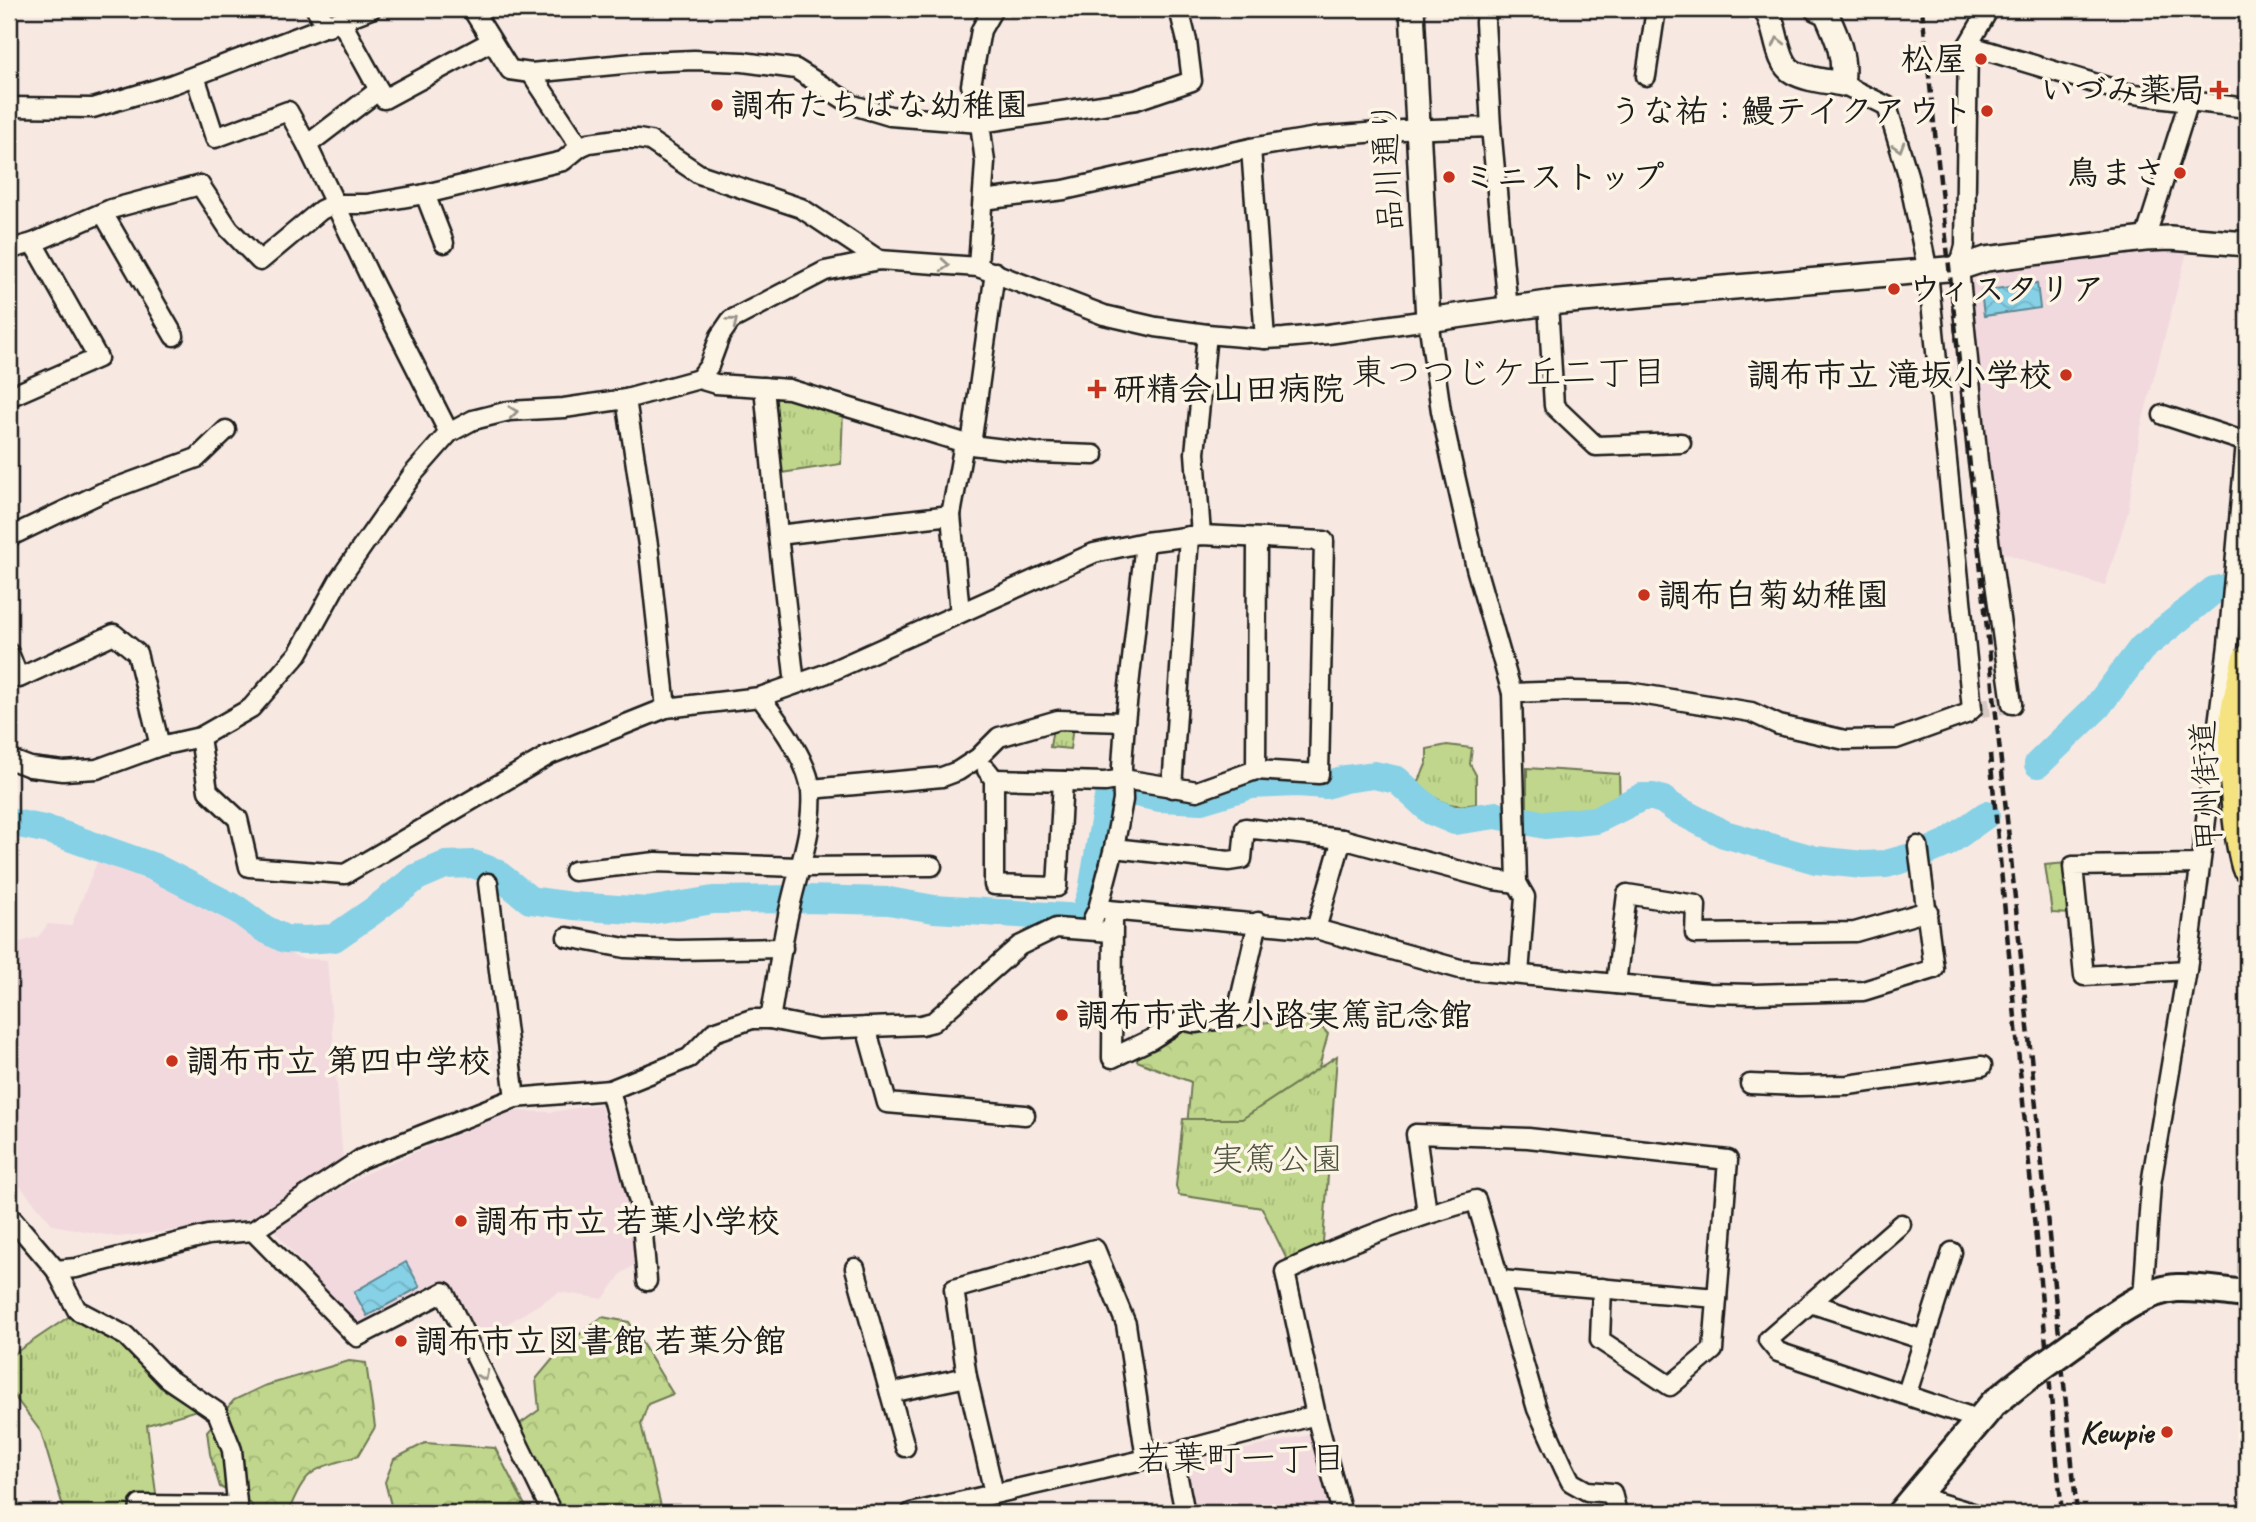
<svg xmlns="http://www.w3.org/2000/svg" width="2256" height="1522" viewBox="0 0 2256 1522" font-family="Caveat,'Klee One',sans-serif">
<style>
.built{fill:#f2d9de}
.forest{fill:url(#forest-crowns);stroke:#6e7954;stroke-width:2}
.park{fill:url(#park-tufts);stroke:#6e7954;stroke-width:2}
.water{fill:url(#water-waves);stroke:#5c8995;stroke-width:2}
.lines{fill:none;stroke-linecap:round;stroke-linejoin:round}
.river{stroke:#86d1e6;stroke-width:28}
.minor-tunnel{stroke:#d6c9c4;stroke-width:18;stroke-dasharray:18 9;stroke-linecap:butt}
.minor-casing{stroke:#1c1c1c;stroke-width:23}
.tertiary-casing{stroke:#1c1c1c;stroke-width:28}
.secondary-casing{stroke:#1c1c1c;stroke-width:32}
.trunk-casing{stroke:#1c1c1c;stroke-width:35}
.minor{stroke:#fcf5e5;stroke-width:18}
.tertiary{stroke:#fcf5e5;stroke-width:23}
.secondary{stroke:#fcf5e5;stroke-width:26}
.trunk{stroke:#f5e381;stroke-width:30}
.rail{stroke:#1c1c1c;stroke-width:4.5;stroke-dasharray:10 5;stroke-linecap:butt}
.secondary-bridge-casing{stroke:#1c1c1c;stroke-width:32;stroke-linecap:butt}
.secondary-bridge{stroke:#fcf5e5;stroke-width:26}
.oneway{stroke:#97938b}
.poi-dot{fill:#c8321e;stroke:#fcf5e5;stroke-width:2.5}
.labels{text-anchor:middle;dominant-baseline:central;stroke-width:7;stroke-linejoin:round;paint-order:stroke}
.poi-label{font-size:33px;font-weight:bold;fill:#1c1c1c;stroke:#fcf5e5;text-anchor:start}
.street-label{font-size:33px;fill:#1c1c1c;stroke:#fcf5e5}
.park-label{font-size:33px;fill:#4d543e;stroke:#fcf5e5}
.neighbourhood-label{font-size:35px;fill:#1c1c1c;stroke:#fcf5e5}
</style>
<defs>
<pattern id="forest-crowns" width="20" height="18" patternUnits="userSpaceOnUse" patternTransform="scale(1.75)"><rect width="20" height="18" fill="#c0d68c"/><path d="M2 6a3 3 0 1 1 6 0M12 15a3 3 0 1 1 6 0" fill="none" stroke="#a4b778"/></pattern>
<pattern id="park-tufts" width="24" height="20" patternUnits="userSpaceOnUse" patternTransform="scale(1.75)"><rect width="24" height="20" fill="#c0d68c"/><path d="M3 7l-1-3M5 7V3M7 7l1-3M15 17l-1-3M17 17v-4M19 17l1-3" fill="none" stroke="#a4b778"/></pattern>
<pattern id="water-waves" width="16" height="10" patternUnits="userSpaceOnUse" patternTransform="scale(1.75)"><rect width="16" height="10" fill="#86d1e6"/><path d="M0 5q4-4 8 0t8 0" fill="none" stroke="#73b3c5"/></pattern>
</defs>
<rect width="100%" height="100%" fill="#f7e8e2"/>
<filter id="ink" filterUnits="userSpaceOnUse"><feTurbulence type="fractalNoise" baseFrequency=".0143" numOctaves="2"/><feDisplacementMap in="SourceGraphic" scale="14" xChannelSelector="R" yChannelSelector="G"/><feConvolveMatrix kernelMatrix="1 2 1 2 8 2 1 2 1" color-interpolation-filters="sRGB"/></filter>
<g filter="url(#ink)">
<g class="built">
<path d="M 2138,244 L 2189,244 L 2140,431 L 2128,512 L 2105,586 L 1995,550 L 1994,503 L 1966,284 L 1983,274 Z"/>
<path d="M 97,862 L 158,883 L 300,958 L 327,960 L 343,1162 L 256,1217 L 197,1228 L 117,1237 L 53,1225 L 9,1173 L 9,945 L 38,937 L 48,924 L 71,926 Z"/>
<path d="M 600,1104 L 634,1213 L 639,1262 L 622,1273 L 603,1299 L 559,1292 L 473,1345 L 450,1290 L 362,1334 L 273,1229 L 366,1173 L 512,1111 L 552,1112 Z"/>
<path d="M 1312,1434 L 1334,1513 L 1193,1513 L 1181,1464 Z"/>
</g>
<g class="forest">
<path d="M 1312,1016 L 1328,1034 L 1316,1078 L 1266,1201 L 1183,1171 L 1191,1082 L 1137,1061 L 1138,1053 L 1182,1025 L 1233,1027 Z"/>
<path d="M 602,1317 L 629,1322 L 673,1394 L 648,1404 L 641,1424 L 661,1506 L 656,1513 L 560,1513 L 532,1464 L 521,1423 L 539,1410 L 536,1379 L 562,1348 Z"/>
<path d="M 349,1361 L 366,1363 L 375,1427 L 358,1456 C 316,1469 306,1466 289,1511 L 284,1513 L 255,1513 L 251,1504 L 220,1487 L 210,1454 L 207,1431 L 234,1400 L 264,1386 Z"/>
<path d="M 425,1443 L 495,1448 L 529,1513 L 393,1513 L 385,1482 L 394,1459 Z"/>
</g>
<g class="park">
<path d="M 775,392 L 843,411 L 841,464 L 781,473 Z"/>
<path d="M 1073,726 L 1070,749 L 1050,747 L 1053,727 Z"/>
<path d="M 1447,745 L 1472,748 L 1470,764 L 1476,775 L 1476,804 C 1447,809 1440,801 1417,786 L 1427,762 L 1427,749 Z"/>
<path d="M 1527,768 L 1619,774 L 1620,806 L 1559,818 L 1527,814 Z"/>
<path d="M 2067,863 L 2073,914 L 2052,913 L 2045,865 Z"/>
<path d="M 1337,1056 L 1322,1255 L 1290,1266 L 1262,1208 L 1179,1195 L 1176,1186 L 1183,1119 L 1242,1119 Z"/>
<path d="M 73,1314 L 120,1342 L 160,1387 L 197,1410 L 147,1425 L 157,1501 L 135,1513 L 65,1513 L 41,1432 L 9,1389 L 9,1357 Z"/>
</g>
<g class="water">
<path d="M 2037,283 L 2040,308 L 1984,316 L 1981,291 Z"/>
<path d="M 406,1262 L 420,1287 L 367,1316 L 354,1292 Z"/>
</g>
<g class="lines">
<g class="river">
<path d="M 2038,764 L 2097,707 L 2142,648 L 2214,590 L 2237,586"/>
<path d="M 9,822 L 49,830 L 154,867 L 238,910 L 261,927 L 285,939 L 305,940 L 334,938 L 373,911 L 417,877 L 445,865 L 473,864 L 495,872 L 530,900 L 573,906 L 648,911 L 713,900 L 805,899 L 889,901 L 934,909 L 1083,918 L 1092,891 L 1109,792 L 1112,788 L 1160,798 L 1201,800 L 1251,785 L 1297,783 L 1326,785 L 1345,779 L 1374,775 L 1397,780 L 1431,811 L 1455,821 L 1496,815 L 1545,825 L 1596,820 L 1642,797 L 1653,797 L 1663,800 L 1674,808 L 1724,834 L 1816,860 L 1863,865 L 1886,864 L 1922,854 L 1947,843 L 1986,815"/>
</g>
<path class="minor-tunnel" d="M 1972,709 L 2012,704"/>
<defs>
<g id="minor">
<path d="M 316,9 L 328,27"/>
<path d="M 472,9 L 510,70 L 531,73 L 644,62 L 694,60 L 743,62 L 796,69 L 853,105 L 890,116 L 980,123 L 1136,100 L 1192,81 L 1187,41 L 1179,9"/>
<path d="M 1487,9 L 1485,22 L 1491,127 L 1508,310"/>
<path d="M 1989,9 L 1968,45 L 1965,246 L 1959,268 L 1978,462 L 2012,704"/>
<path d="M 341,21 L 384,99 L 490,42"/>
<path d="M 1968,45 L 2127,93 L 2189,101 L 2145,239"/>
<path d="M 531,73 L 580,147"/>
<path d="M 195,76 L 215,138 L 288,111 L 307,145 L 370,277 L 449,433"/>
<path d="M 1646,76 L 1656,9"/>
<path d="M 2189,101 L 2247,108"/>
<path d="M 9,107 L 93,108 L 173,84 L 371,9"/>
<path d="M 307,145 L 379,90"/>
<path d="M 1251,148 L 1265,339"/>
<path d="M 425,194 L 444,243"/>
<path d="M 983,200 L 1064,190 L 1251,148 L 1317,137 L 1403,130 L 1491,127"/>
<path d="M 103,213 L 174,336"/>
<path d="M 11,249 L 33,243 L 111,209 L 200,185 L 229,229 L 260,261 L 321,210 L 334,204 L 367,204 L 425,194 L 563,161 L 580,147 L 589,143 L 617,139 L 638,139 L 650,141 L 699,174 L 801,208 L 879,260"/>
<path d="M 978,267 L 985,162 L 980,123 L 971,85 L 981,30 L 993,9"/>
<path d="M 1548,303 L 1554,406 L 1596,446 L 1681,443"/>
<path d="M 699,379 L 709,366 L 720,336 L 731,320 L 825,271 L 879,260 L 978,267 L 1104,315 L 1156,327 L 1207,334 L 1265,339 L 1284,338 L 1328,334 L 1428,320 L 1441,411 L 1451,458 L 1476,568 L 1512,693 L 1517,883 L 1525,897 L 1519,974"/>
<path d="M 764,387 L 778,535 L 795,684"/>
<path d="M 9,397 L 98,358 L 33,243"/>
<path d="M 626,399 L 649,552 L 666,708"/>
<path d="M 971,445 L 995,272"/>
<path d="M 778,535 L 951,515"/>
<path d="M 1201,535 L 1195,453 L 1207,334"/>
<path d="M 9,537 L 101,493 L 197,458 L 226,430"/>
<path d="M 960,613 L 951,515 L 964,443"/>
<path d="M 9,653 L 19,678 L 114,634 L 137,653 L 160,746"/>
<path d="M 1512,693 L 1571,691 L 1628,692 L 1751,712 L 1779,725 L 1845,740 L 1896,739 L 1966,714 L 1972,709 L 1928,272 L 1908,175 L 1887,106 L 1842,84"/>
<path d="M 760,697 C 778,721 808,760 811,791 C 814,829 798,870 790,907 C 781,944 777,982 770,1019"/>
<path d="M 200,737 L 208,791 L 238,819 L 249,867 L 345,874 L 549,755 L 666,708 L 760,697 L 825,674 L 1094,553 L 1145,542 L 1201,535 L 1324,541 L 1319,774 L 1256,770 L 1197,791 L 1123,779 L 1105,782 L 994,779"/>
<path d="M 9,759 L 30,767 L 63,771 L 97,769 L 160,746 L 200,737 L 251,708 L 298,654 L 339,580 L 413,474 L 449,433 L 473,420 L 509,411 L 564,408 L 626,399 L 699,379 L 716,384 L 789,389 L 971,445 L 1039,453 L 1094,455"/>
<path d="M 987,770 L 994,779 L 994,885 L 1057,887 L 1063,781"/>
<path d="M 1256,770 L 1257,539"/>
<path d="M 1172,788 L 1189,536"/>
<path d="M 811,789 L 942,777 L 958,771 L 978,758 L 999,737 L 1058,720 L 1125,722"/>
<path d="M 1114,848 L 1229,861 L 1242,859 L 1245,828 L 1342,839 L 1494,880 L 1517,883"/>
<path d="M 574,871 L 656,862 L 798,867 L 932,866"/>
<path d="M 488,883 L 515,1098"/>
<path d="M 1098,909 L 1316,929 L 1460,969 L 1709,993 L 1754,994 L 1863,991 L 1934,969 L 1918,846"/>
<path d="M 1093,919 L 1098,909 L 1114,848 L 1123,800 L 1122,766 L 1125,722 L 1145,542"/>
<path d="M 1113,921 L 1112,1058 L 1152,1039 L 1182,1020 L 1195,1023 L 1236,1017 L 1258,922"/>
<path d="M 1316,929 L 1342,839"/>
<path d="M 567,937 L 625,948 L 678,950 L 783,948"/>
<path d="M 2187,970 L 2084,976 L 2073,866 L 2199,864"/>
<path d="M 1616,984 L 1627,894 L 1696,905 L 1695,934 L 1855,932 L 1928,911"/>
<path d="M 866,1027 L 887,1103 L 1025,1115"/>
<path d="M 1750,1084 L 1798,1086 L 1848,1085 L 1982,1066"/>
<path d="M 610,1090 L 641,1210 L 647,1281"/>
<path d="M 1427,1213 L 1416,1134 L 1528,1138 L 1728,1160 L 1713,1350 L 1670,1386 L 1600,1340 L 1602,1288"/>
<path d="M 9,1215 L 56,1270 L 77,1310 L 126,1336 L 167,1378 L 217,1412 L 232,1450 L 238,1513"/>
<path d="M 1901,1224 L 1768,1340 L 1778,1352 L 1980,1420"/>
<path d="M 253,1231 L 357,1337 L 444,1292 L 552,1513"/>
<path d="M 855,1268 L 905,1447"/>
<path d="M 56,1270 L 76,1268 L 208,1235 L 253,1231 L 361,1159 L 515,1098 L 610,1090 L 689,1058 L 714,1032 L 752,1019 L 770,1019 L 819,1029 L 921,1025 L 933,1022 L 1019,946 L 1056,928 L 1111,932"/>
<path d="M 1501,1280 L 1717,1298"/>
<path d="M 2143,1298 L 2151,1184 L 2187,970 L 2228,645 L 2246,442 L 2163,415"/>
<path d="M 1810,1303 L 1924,1340"/>
<path d="M 890,1393 L 967,1377"/>
<path d="M 1907,1393 L 1952,1252"/>
<path d="M 1173,1453 L 1185,1513"/>
<path d="M 994,1493 L 967,1377 L 954,1289 L 1095,1249 L 1126,1324 L 1146,1459"/>
<path d="M 1916,1496 L 1973,1513"/>
<path d="M 139,1513 L 140,1505 L 237,1506"/>
<path d="M 911,1513 L 1173,1453 L 1316,1415"/>
<path d="M 1342,1513 L 1316,1415 L 1285,1272 C 1346,1243 1410,1218 1476,1200 L 1537,1409 L 1564,1468 L 1571,1482 L 1587,1491 L 1612,1493 L 1617,1513"/>
</g>
<g id="tertiary">
<path d="M 1412,9 L 1428,320 L 1548,303 L 1959,268 L 1986,259 L 2145,239 L 2170,238 L 2247,244"/>
<path d="M 1765,9 C 1778,26 1775,62 1793,72 C 1807,80 1827,81 1842,84 C 1846,57 1837,37 1826,13 L 1817,9"/>
</g>
<g id="secondary">
<path d="M 2077,1341 C 2104,1322 2142,1290 2177,1288 C 2200,1287 2224,1292 2247,1294"/>
<path d="M 1901,1513 L 1993,1404 L 2027,1377"/>
</g>
<path id="trunk" d="M 2247,661 C 2243,681 2237,700 2235,720 C 2232,759 2237,829 2247,866"/>
</defs>
<use href="#minor" class="minor-casing"/>
<use href="#tertiary" class="tertiary-casing"/>
<use href="#secondary" class="secondary-casing"/>
<use href="#trunk" class="trunk-casing"/>
<use href="#minor" class="minor"/>
<use href="#tertiary" class="tertiary"/>
<use href="#secondary" class="secondary"/>
<use href="#trunk" class="trunk"/>
<g class="rail">
<path d="M 1922,9 L 2007,819 L 2077,1513"/>
<path d="M 1990,754 L 2062,1513"/>
</g>
<defs>
<path id="secondary-bridge" d="M 2027,1377 L 2077,1341"/>
</defs>
<use href="#secondary-bridge" class="secondary-bridge-casing"/>
<use href="#secondary-bridge" class="secondary-bridge"/>
</g>
<defs><path id="oneway-chevron" d="M-2-3.5L2.5 0L-2 3.5" fill="none" stroke-width="1.6" stroke-linecap="round" stroke-linejoin="round" transform="scale(1.75)"/></defs>
<g class="oneway">
<use href="#oneway-chevron" transform="translate(1778 42) rotate(-104)"/>
<use href="#oneway-chevron" transform="translate(1899 147) rotate(73)"/>
<use href="#oneway-chevron" transform="translate(945 265) rotate(4)"/>
<use href="#oneway-chevron" transform="translate(733 322) rotate(-39)"/>
<use href="#oneway-chevron" transform="translate(513 412) rotate(-7)"/>
<use href="#oneway-chevron" transform="translate(484 1376) rotate(64)"/>
</g>
</g>
<g class="poi-dot">
<circle cx="1981" cy="59" r="7"/>
<path d="M2215.5 79.5h7v7h7v7h-7v7h-7v-7h-7v-7h7z"/>
<circle cx="717" cy="105" r="7"/>
<circle cx="1987" cy="111" r="7"/>
<circle cx="2180" cy="173" r="7"/>
<circle cx="1449" cy="177" r="7"/>
<circle cx="1894" cy="289" r="7"/>
<circle cx="2066" cy="375" r="7"/>
<path d="M1093.5 378.5h7v7h7v7h-7v7h-7v-7h-7v-7h7z"/>
<circle cx="1644" cy="595" r="7"/>
<circle cx="1062" cy="1015" r="7"/>
<circle cx="172" cy="1061" r="7"/>
<circle cx="461" cy="1221" r="7"/>
<circle cx="401" cy="1341" r="7"/>
<circle cx="2167" cy="1432" r="7"/>
</g>
<g class="labels">
<g class="poi-label">
<text x="1967" y="59" text-anchor="end">松屋</text>
<text x="2205" y="90" text-anchor="end">いづみ薬局</text>
<text x="731" y="105">調布たちばな幼稚園</text>
<text x="1973" y="111" text-anchor="end">うな祐：鰻テイクアウト</text>
<text x="2166" y="173" text-anchor="end">鳥まさ</text>
<text x="1463" y="177">ミニストップ</text>
<text x="1908" y="289">ウィスタリア</text>
<text x="2052" y="375" text-anchor="end">調布市立 滝坂小学校</text>
<text x="1113" y="389">研精会山田病院</text>
<text x="1658" y="595">調布白菊幼稚園</text>
<text x="1076" y="1015">調布市武者小路実篤記念館</text>
<text x="186" y="1061">調布市立 第四中学校</text>
<text x="475" y="1221">調布市立 若葉小学校</text>
<text x="415" y="1341">調布市立図書館 若葉分館</text>
<text x="2153" y="1432" text-anchor="end">Kewpie</text>
</g>
<g class="street-label">
<text transform="translate(1387 166) rotate(-93)">品川通り</text>
<text transform="translate(2206 786) rotate(-93)">甲州街道</text>
</g>
<g class="park-label">
<text x="1277" y="1159">実篤公園</text>
</g>
<g class="neighbourhood-label">
<text x="1509" y="372">東つつじケ丘二丁目</text>
<text x="1241" y="1458">若葉町一丁目</text>
</g>
</g>
<rect width="2256" height="1522" fill="none" stroke="#fcf5e5" stroke-width="35"/>
<rect x="18" y="18" width="2221" height="1487" fill="none" stroke="#1c1c1c" stroke-width="2.5" filter="url(#ink)"/>
</svg>
